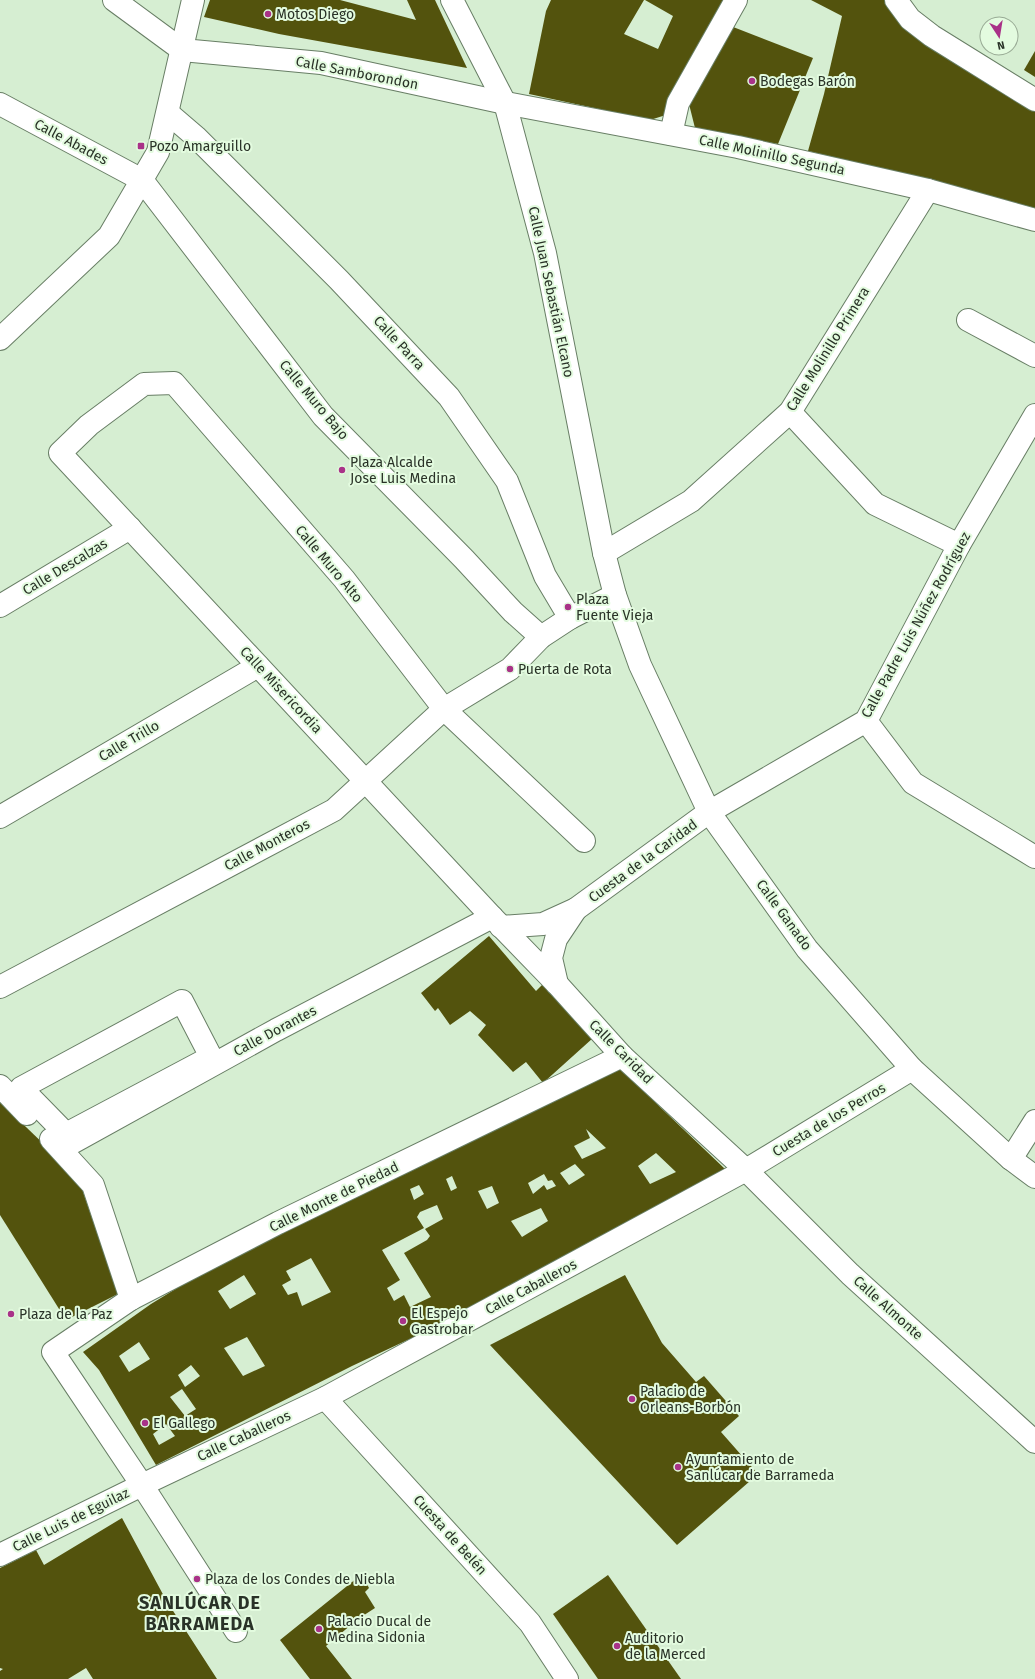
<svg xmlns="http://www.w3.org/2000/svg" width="1035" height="1679" viewBox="0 0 1035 1679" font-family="'Fira Sans',sans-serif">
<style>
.building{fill:#53530d;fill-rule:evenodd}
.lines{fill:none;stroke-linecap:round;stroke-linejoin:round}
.minor-casing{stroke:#687e65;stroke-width:24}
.minor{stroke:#fff;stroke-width:22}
.poi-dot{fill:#a93288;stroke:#e3fbdf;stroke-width:1.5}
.labels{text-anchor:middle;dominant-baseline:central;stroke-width:4;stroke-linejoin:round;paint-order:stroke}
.poi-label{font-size:14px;fill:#293227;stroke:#e3fbdf;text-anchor:start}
.street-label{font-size:14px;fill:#293227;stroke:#e3fbdf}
.district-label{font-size:18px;font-weight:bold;letter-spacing:1px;fill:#293227;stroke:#e3fbdf}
</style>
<rect width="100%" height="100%" fill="#d6eed2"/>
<g class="building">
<path d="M 210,0 L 340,0 L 416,20 L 407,0 L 435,0 L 467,68 L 279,34 L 204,17 Z"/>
<path d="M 551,0 L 644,0 L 624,34 L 658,49 L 673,16 L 645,0 L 724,0 L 669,114 L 650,120 L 529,94 L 546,11 Z"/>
<path d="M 811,0 L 884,0 L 910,26 L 1035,104 L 1035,208 L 909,175 L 808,151 L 824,94 L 842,16 Z"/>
<path d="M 728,25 L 813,58 L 778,144 L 695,128 L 689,104 Z"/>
<path d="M 1035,51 L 1035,77 L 1024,70 Z"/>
<path d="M 489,936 L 536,991 L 544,983 L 593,1038 L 543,1083 L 526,1062 L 513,1072 L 478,1035 L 486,1025 L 470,1011 L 450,1025 L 438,1008 L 435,1011 L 421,993 Z"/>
<path d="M 618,1063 L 660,1107 L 725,1169 L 463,1314 L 352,1366 L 156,1465 L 99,1370 L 83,1352 L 151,1304 L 205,1271 ZM 586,1129 L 606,1148 L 582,1159 L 574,1146 L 590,1138 ZM 656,1153 L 676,1172 L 650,1184 L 638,1166 ZM 575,1164 L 585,1175 L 569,1185 L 560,1173 ZM 544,1174 L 548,1181 L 552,1180 L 556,1186 L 547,1190 L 544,1185 L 533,1194 L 528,1183 ZM 452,1176 L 457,1188 L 451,1191 L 446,1179 ZM 419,1185 L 424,1194 L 414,1200 L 410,1189 ZM 492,1186 L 499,1203 L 487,1209 L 478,1191 ZM 437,1205 L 443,1219 L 425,1229 L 430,1236 L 427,1240 L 404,1253 L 431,1297 L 410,1307 L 404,1295 L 394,1301 L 387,1288 L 400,1280 L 382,1250 L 424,1228 L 417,1217 L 420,1212 ZM 541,1208 L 548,1221 L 522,1237 L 511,1221 ZM 311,1258 L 331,1292 L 302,1306 L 297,1292 L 288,1295 L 282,1285 L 291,1280 L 286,1271 ZM 244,1275 L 256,1294 L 230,1309 L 218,1291 ZM 247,1337 L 265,1366 L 243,1376 L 224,1348 ZM 139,1342 L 150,1359 L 129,1372 L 119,1356 ZM 191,1365 L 200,1376 L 185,1387 L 178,1375 ZM 182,1389 L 196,1409 L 185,1416 L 170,1397 ZM 166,1424 L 175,1436 L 159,1445 L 153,1434 Z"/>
<path d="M 0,1102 L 78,1177 L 118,1294 L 66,1320 L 0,1215 Z"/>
<path d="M 625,1275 L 662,1343 L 696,1382 L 704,1376 L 739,1416 L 721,1432 L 758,1474 L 677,1545 L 490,1345 Z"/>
<path d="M 122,1518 L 166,1600 L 217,1679 L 93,1679 L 86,1668 L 68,1679 L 0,1679 L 0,1671 L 3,1669 L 0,1668 L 0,1568 L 36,1550 L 44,1565 Z"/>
<path d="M 362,1574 L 369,1588 L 365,1592 L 375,1608 L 358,1619 L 326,1646 L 352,1679 L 310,1679 L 280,1640 Z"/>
<path d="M 608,1575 L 681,1679 L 598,1679 L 553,1614 Z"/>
</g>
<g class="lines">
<defs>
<g id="minor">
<path d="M 114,0 L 182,50"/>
<path d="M 452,0 L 505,103 L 545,253 L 604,553 L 615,595 L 640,665 L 709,812 L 807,949 L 912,1069 L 1011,1159 L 1035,1177"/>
<path d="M 896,0 L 910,19 L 932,36 L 1035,100"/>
<path d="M 182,50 L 321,63 L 505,103 L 738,147 L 928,190 L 1035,220"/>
<path d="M 0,104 L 142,180 L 323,416 L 464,559 L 513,612 L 541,637"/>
<path d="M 168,113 L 196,137 L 339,280 L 449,397 L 507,481 L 545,576 L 570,618"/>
<path d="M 671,134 L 678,103 L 736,0"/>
<path d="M 968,320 L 1035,356"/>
<path d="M 0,339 L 109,236 L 158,152 L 193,0"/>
<path d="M 790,412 L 875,504 L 959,545"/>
<path d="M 604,553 L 691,501 L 790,412 L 928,190"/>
<path d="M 0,606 L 130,528"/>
<path d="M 866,721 L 913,783 L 1035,857"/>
<path d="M 0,817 L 258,666"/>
<path d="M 584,841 L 444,709 L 344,579 L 174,383 L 144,384 L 89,425 L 60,453 L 492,917 L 557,984 L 622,1056 L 746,1170 L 850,1274 L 1035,1442"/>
<path d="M 501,927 L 543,924 L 576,909 L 709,812 L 866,721 L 959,545 L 1035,415"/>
<path d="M 557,984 L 551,958 L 556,939 L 576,909"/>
<path d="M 0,987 L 334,810 L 444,709 L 510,669 L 541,637 L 570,618 L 615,595"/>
<path d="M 182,1001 L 211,1057 L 66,1134 L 21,1088 Z"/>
<path d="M 0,1086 L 27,1114"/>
<path d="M 51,1139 L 93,1185 L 131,1299"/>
<path d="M 61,1149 L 276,1030 L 492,917"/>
<path d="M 1011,1159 L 1035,1121"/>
<path d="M 325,1398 L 530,1623 L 567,1679"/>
<path d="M 0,1555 L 142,1485 L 325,1398 L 746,1170 L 912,1069"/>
<path d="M 236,1631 L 142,1485 L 53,1352 L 131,1299 L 278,1223 L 622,1056"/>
</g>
</defs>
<use href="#minor" class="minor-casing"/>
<use href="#minor" class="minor"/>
</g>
<g class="poi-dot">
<circle cx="268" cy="14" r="4"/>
<circle cx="752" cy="81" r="4"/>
<rect x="137" y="142" width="8" height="8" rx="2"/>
<circle cx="342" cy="470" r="4"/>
<circle cx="568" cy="607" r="4"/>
<circle cx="510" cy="669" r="4"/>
<circle cx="11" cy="1314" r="4"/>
<circle cx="403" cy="1321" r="4"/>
<circle cx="632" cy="1399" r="4"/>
<circle cx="145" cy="1423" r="4"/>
<circle cx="678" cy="1467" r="4"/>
<circle cx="197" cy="1579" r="4"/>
<circle cx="319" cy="1629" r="4"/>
<circle cx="617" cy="1646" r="4"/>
</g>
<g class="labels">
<g class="poi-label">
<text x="276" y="14">Motos Diego</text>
<text x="760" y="81">Bodegas Barón</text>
<text x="149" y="146">Pozo Amarguillo</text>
<text x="350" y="462">Plaza Alcalde<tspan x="350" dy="16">Jose Luis Medina</tspan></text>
<text x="576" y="599">Plaza<tspan x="576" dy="16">Fuente Vieja</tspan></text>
<text x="518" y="669">Puerta de Rota</text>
<text x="411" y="1313">El Espejo<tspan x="411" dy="16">Gastrobar</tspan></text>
<text x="19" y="1314">Plaza de la Paz</text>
<text x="640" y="1391">Palacio de<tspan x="640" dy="16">Orleans-Borbón</tspan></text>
<text x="153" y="1423">El Gallego</text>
<text x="686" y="1459">Ayuntamiento de<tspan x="686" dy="16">Sanlúcar de Barrameda</tspan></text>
<text x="205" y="1579">Plaza de los Condes de Niebla</text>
<text x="327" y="1621">Palacio Ducal de<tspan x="327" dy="16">Medina Sidonia</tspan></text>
<text x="625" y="1638">Auditorio<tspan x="625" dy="16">de la Merced</tspan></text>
</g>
<g class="street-label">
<text transform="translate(357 73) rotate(11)">Calle Samborondon</text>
<text transform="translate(71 142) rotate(28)">Calle Abades</text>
<text transform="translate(772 155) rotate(12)">Calle Molinillo Segunda</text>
<text transform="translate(551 292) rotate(78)">Calle Juan Sebastián Elcano</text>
<text transform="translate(399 343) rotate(47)">Calle Parra</text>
<text transform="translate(828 349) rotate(-58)">Calle Molinillo Primera</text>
<text transform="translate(314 400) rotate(50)">Calle Muro Bajo</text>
<text transform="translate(329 564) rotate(50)">Calle Muro Alto</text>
<text transform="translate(65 567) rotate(-31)">Calle Descalzas</text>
<text transform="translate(916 625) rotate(-61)">Calle Padre Luis Núñez Rodríguez</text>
<text transform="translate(281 690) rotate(47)">Calle Misericordia</text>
<text transform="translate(129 741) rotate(-30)">Calle Trillo</text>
<text transform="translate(267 845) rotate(-28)">Calle Monteros</text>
<text transform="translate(643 861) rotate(-36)">Cuesta de la Caridad</text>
<text transform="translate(784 915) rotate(54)">Calle Ganado</text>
<text transform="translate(275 1031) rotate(-28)">Calle Dorantes</text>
<text transform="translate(621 1052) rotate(45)">Calle Caridad</text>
<text transform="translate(829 1120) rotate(-31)">Cuesta de los Perros</text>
<text transform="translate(334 1197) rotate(-26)">Calle Monte de Piedad</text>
<text transform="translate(531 1287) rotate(-28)">Calle Caballeros</text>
<text transform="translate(888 1308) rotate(42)">Calle Almonte</text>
<text transform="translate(244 1436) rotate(-25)">Calle Caballeros</text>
<text transform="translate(71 1520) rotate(-26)">Calle Luis de Eguilaz</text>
<text transform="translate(450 1535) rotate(48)">Cuesta de Belén</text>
</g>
<g class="district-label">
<text x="200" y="1603">SANLÚCAR DE<tspan x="200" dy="21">BARRAMEDA</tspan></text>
</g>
</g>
<g transform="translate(999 36) rotate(168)"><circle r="19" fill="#e3fbdf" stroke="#99ab95"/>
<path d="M0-3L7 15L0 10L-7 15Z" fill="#a93288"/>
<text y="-6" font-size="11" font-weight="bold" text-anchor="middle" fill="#293227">N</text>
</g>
</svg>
